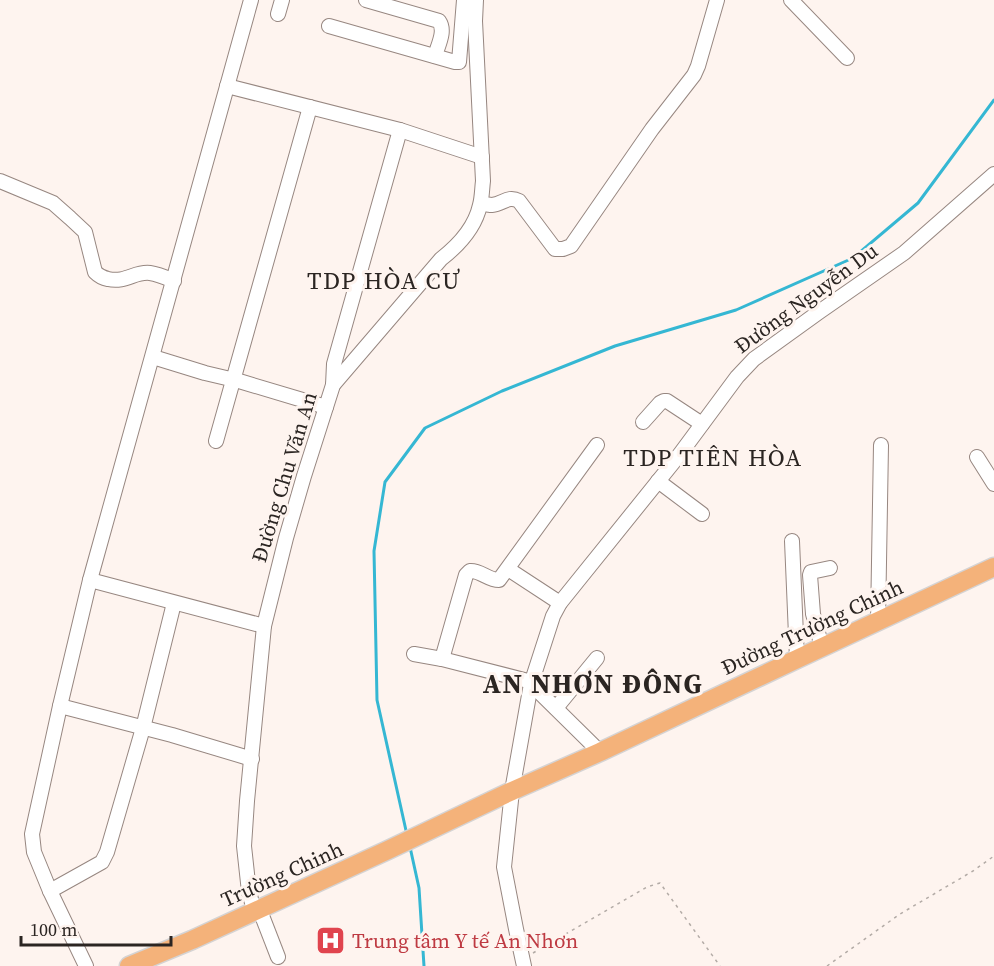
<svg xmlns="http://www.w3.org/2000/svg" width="994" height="966" viewBox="0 0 994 966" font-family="'Source Serif 4',serif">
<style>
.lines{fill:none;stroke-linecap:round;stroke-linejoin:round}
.stream{stroke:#35b7d3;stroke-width:3}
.minor-casing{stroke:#978781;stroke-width:16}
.major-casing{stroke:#d5d3d3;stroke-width:21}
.path{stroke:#b3aba6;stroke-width:1.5;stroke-dasharray:3 4.5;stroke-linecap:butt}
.minor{stroke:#fff;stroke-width:14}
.major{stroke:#f4b27a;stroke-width:18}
.labels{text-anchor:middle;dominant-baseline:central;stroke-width:6;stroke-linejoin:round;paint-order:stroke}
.street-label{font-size:21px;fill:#2b2522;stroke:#fef4ef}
.health-label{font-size:21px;fill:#be3a42;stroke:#fef4ef;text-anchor:start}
.quarter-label{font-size:24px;letter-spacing:1.5px;fill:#2b2522;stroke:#fef4ef}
.district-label{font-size:27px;font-weight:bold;letter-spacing:1.5px;fill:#2b2522;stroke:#fef4ef}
</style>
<rect width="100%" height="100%" fill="#fef4ef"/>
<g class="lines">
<g class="stream">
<path d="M 407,835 L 377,700 L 374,551 L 385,482 L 425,428 L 502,391 L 615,346 L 736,310 L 853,258 L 918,203 L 994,100"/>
<path d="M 410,847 L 419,888 L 424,966"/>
</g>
<defs>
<g id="minor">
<path d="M 366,0 L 439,21 C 446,31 438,45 435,56"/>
<path d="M 791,0 L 847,58"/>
<path d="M 278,14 L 282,0"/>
<path d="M 329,26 L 455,62 L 459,62 L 464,0"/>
<path d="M 227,86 L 400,130 L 482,157"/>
<path d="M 0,181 L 53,203 L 70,218 L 85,232 L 95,272 C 99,276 102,278 108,279 C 126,283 135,271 150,273 C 158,274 167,278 174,281"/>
<path d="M 481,204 C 485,204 489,205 492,205 C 503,204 508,195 519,201 L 555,249 L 563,249 L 571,246 L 652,129 L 694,75 L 698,66 L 717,0"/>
<path d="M 153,357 L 205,373 L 239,381 L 326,407"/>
<path d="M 333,385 L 334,364 L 400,130"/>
<path d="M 643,422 L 660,403 L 664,401 L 667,401 L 702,424"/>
<path d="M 216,441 L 310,107"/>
<path d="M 977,457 L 994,484"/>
<path d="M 658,481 L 702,514"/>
<path d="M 792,541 L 797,659"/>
<path d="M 508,569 L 560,603"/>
<path d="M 90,580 L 264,626"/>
<path d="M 878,621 L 881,445"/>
<path d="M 822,647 L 813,614 L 810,575 L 811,572 L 830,568"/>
<path d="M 414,654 L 442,659 L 532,682"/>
<path d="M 442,659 L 466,575 L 470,571 C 480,570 488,580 499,580 L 597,445"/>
<path d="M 531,684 L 600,752"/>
<path d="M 60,706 L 172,735 L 252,759"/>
<path d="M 556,708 L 597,658"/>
<path d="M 50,891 L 102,862 L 107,852 L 143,728 L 174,603"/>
<path d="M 259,908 L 278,957"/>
<path d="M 254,910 L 249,892 L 244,846 L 247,801 L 264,626 L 286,538 L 304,476 L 333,385 L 441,259 C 459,245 475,228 480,205 C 482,198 482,189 483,181 L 475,21 L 476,0"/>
<path d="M 86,966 L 50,891 L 34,852 L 32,834 L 60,706 L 90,580 L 251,0"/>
<path d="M 524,966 L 516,929 L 504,867 L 512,791 L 531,684 L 553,616 L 560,603 L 680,454 L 737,377 L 754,359 L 819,312 L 904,253 L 994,174"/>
</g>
<path id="major" d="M 129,966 L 192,940 L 388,850 L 512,791 L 600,752 L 797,659 L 994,567"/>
</defs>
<use href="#minor" class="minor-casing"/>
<use href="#major" class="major-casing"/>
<g class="path">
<path d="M 533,953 L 647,887 L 660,883 L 720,966"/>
<path d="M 827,966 L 900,914 L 973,871 L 994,856"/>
</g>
<use href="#minor" class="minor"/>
<use href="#major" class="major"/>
</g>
<defs>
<symbol id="hospital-square" viewBox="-11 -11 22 22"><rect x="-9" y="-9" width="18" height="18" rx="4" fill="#e0444e" stroke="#fef4ef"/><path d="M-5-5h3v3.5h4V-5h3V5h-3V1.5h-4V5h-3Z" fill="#fff"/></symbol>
</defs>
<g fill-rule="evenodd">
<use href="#hospital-square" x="314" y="924" width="33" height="33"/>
</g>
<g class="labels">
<g class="street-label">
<text transform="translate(806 298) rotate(-36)">Đường Nguyễn Du</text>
<text transform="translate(284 477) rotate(-73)">Đường Chu Văn An</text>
<text transform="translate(812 627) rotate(-25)">Đường Trường Chinh</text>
<text transform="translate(282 874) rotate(-24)">Trường Chinh</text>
</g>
<g class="health-label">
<text x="352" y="940">Trung tâm Y tế An Nhơn</text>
</g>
<g class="quarter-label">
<text x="384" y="280">TDP HÒA CƯ</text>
<text x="713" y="457">TDP TIÊN HÒA</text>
</g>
<g class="district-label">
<text x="593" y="683">AN NHƠN ĐÔNG</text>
</g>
</g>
<path d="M21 936v9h150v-9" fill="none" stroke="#2b2522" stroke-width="3"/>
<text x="30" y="936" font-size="18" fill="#2b2522" stroke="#fef4ef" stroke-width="4.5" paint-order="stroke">100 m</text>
</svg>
